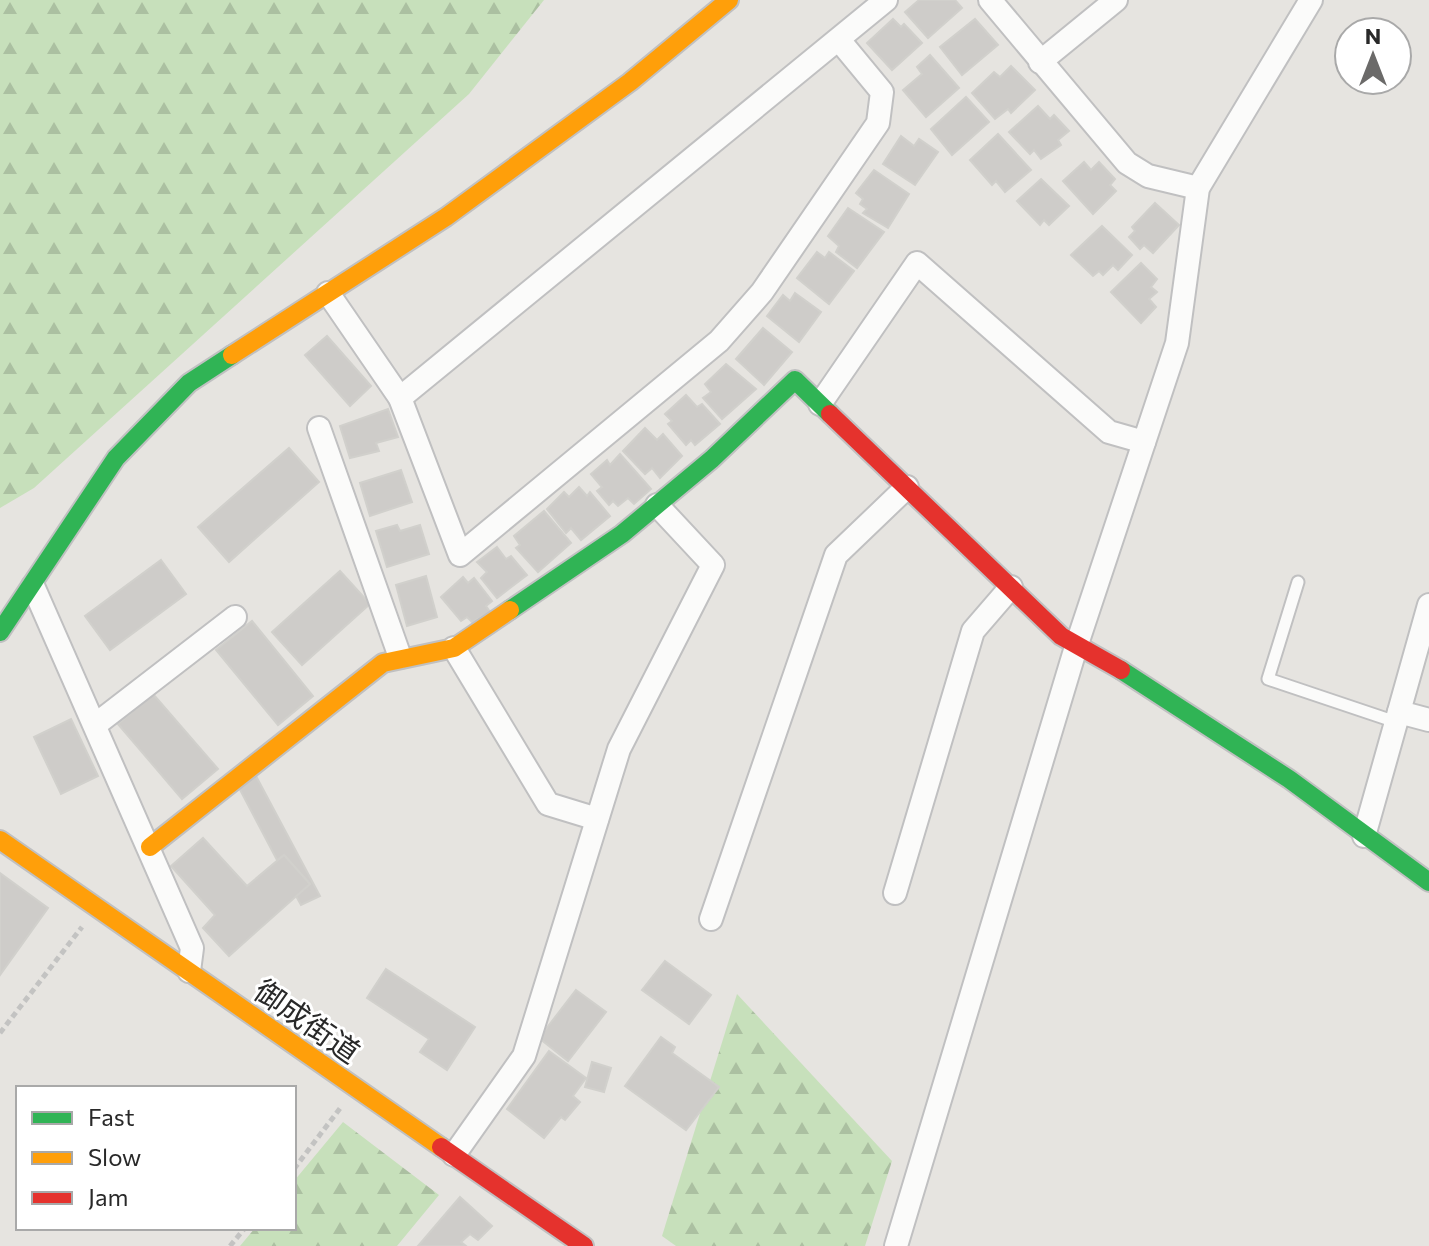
<svg xmlns="http://www.w3.org/2000/svg" width="1429" height="1246" viewBox="0 0 1429 1246" font-family="Commissioner,'Noto Sans JP',sans-serif">
<style>
.forest{fill:url(#forest-firs)}
.building{fill:#ceccc9;stroke:#d1d0cc;stroke-width:2}
.lines{fill:none;stroke-linecap:round;stroke-linejoin:round}
.lane-casing{stroke:#c0c0c1;stroke-width:15}
.street-casing{stroke:#c0c0c1;stroke-width:26}
.fast-casing{stroke:#c0c0c1;stroke-width:22}
.slow-casing{stroke:#c0c0c1;stroke-width:22}
.jam-casing{stroke:#c0c0c1;stroke-width:22}
.path{stroke:#c3c3c2;stroke-width:5;stroke-dasharray:6 4;stroke-linecap:butt}
.lane{stroke:#fbfbfa;stroke-width:11}
.street{stroke:#fbfbfa;stroke-width:22}
.fast{stroke:#30b455;stroke-width:18}
.slow{stroke:#ff9f0a;stroke-width:18}
.jam{stroke:#e5322d;stroke-width:18}
.labels{text-anchor:middle;dominant-baseline:central;stroke-width:6;stroke-linejoin:round;paint-order:stroke}
.street-label{font-size:30px;fill:#292929;stroke:#fff}
</style>
<defs>
<pattern id="forest-firs" width="22" height="20" patternUnits="userSpaceOnUse" patternTransform="scale(2)"><rect width="22" height="20" fill="#c7e0bb"/><path d="M5 1l3.5 6h-7zM16 11l3.5 6h-7z" fill="#abc0a1"/></pattern>
</defs>
<rect width="100%" height="100%" fill="#e6e4e0"/>
<g class="forest">
<path d="M 0,0 L 544,0 L 469,94 L 34,488 L 0,508 Z"/>
<path d="M 737,994 L 892,1161 L 865,1246 L 676,1246 L 662,1236 Z"/>
<path d="M 343,1122 L 439,1195 L 397,1246 L 240,1246 L 255,1228 L 294,1228 L 294,1181 Z"/>
</g>
<g class="building">
<path d="M 919,0 L 955,0 L 962,8 L 928,38 L 905,12 Z"/>
<path d="M 893,19 L 901,27 L 904,24 L 922,43 L 892,70 L 867,43 Z"/>
<path d="M 975,19 L 998,45 L 962,75 L 940,47 Z"/>
<path d="M 930,55 L 959,88 L 926,117 L 903,90 L 922,74 L 917,67 Z"/>
<path d="M 1011,66 L 1035,90 L 1011,113 L 1008,109 L 995,119 L 972,93 L 994,72 L 1000,77 Z"/>
<path d="M 966,97 L 989,122 L 952,155 L 931,129 Z"/>
<path d="M 1038,106 L 1050,119 L 1054,115 L 1069,131 L 1058,140 L 1061,145 L 1041,159 L 1034,150 L 1030,154 L 1009,132 Z"/>
<path d="M 998,134 L 1031,170 L 1005,192 L 996,181 L 992,185 L 970,160 Z"/>
<path d="M 901,136 L 914,146 L 919,139 L 938,152 L 915,185 L 883,164 Z"/>
<path d="M 1084,162 L 1091,170 L 1099,162 L 1115,179 L 1110,185 L 1116,191 L 1093,214 L 1063,181 Z"/>
<path d="M 874,170 L 909,194 L 888,228 L 863,213 L 867,209 L 860,204 L 863,199 L 856,193 Z"/>
<path d="M 1041,179 L 1069,206 L 1049,225 L 1044,220 L 1040,225 L 1017,201 Z"/>
<path d="M 1155,203 L 1179,225 L 1153,253 L 1144,245 L 1140,249 L 1129,237 L 1135,231 L 1132,227 Z"/>
<path d="M 848,208 L 884,232 L 857,268 L 836,252 L 839,246 L 828,236 Z"/>
<path d="M 1102,226 L 1132,255 L 1118,270 L 1113,265 L 1103,275 L 1099,271 L 1093,276 L 1071,255 Z"/>
<path d="M 817,252 L 825,258 L 829,252 L 854,271 L 829,304 L 797,278 Z"/>
<path d="M 1141,263 L 1157,279 L 1151,287 L 1157,292 L 1149,299 L 1156,307 L 1141,323 L 1111,292 Z"/>
<path d="M 795,293 L 821,312 L 799,342 L 767,316 L 783,295 L 790,301 Z"/>
<path d="M 763,328 L 792,352 L 764,385 L 736,359 Z"/>
<path d="M 327,336 L 371,386 L 350,406 L 305,355 Z"/>
<path d="M 726,364 L 756,389 L 722,419 L 703,398 L 711,392 L 705,384 Z"/>
<path d="M 686,395 L 697,407 L 702,404 L 720,424 L 695,445 L 691,440 L 686,445 L 668,424 L 672,421 L 665,414 Z"/>
<path d="M 388,409 L 398,437 L 376,443 L 379,451 L 350,458 L 340,426 Z"/>
<path d="M 645,428 L 657,440 L 663,434 L 682,456 L 660,478 L 652,468 L 645,474 L 623,451 Z"/>
<path d="M 289,448 L 319,482 L 229,562 L 198,527 Z"/>
<path d="M 620,454 L 651,489 L 634,504 L 628,498 L 618,506 L 613,501 L 609,505 L 597,491 L 602,487 L 591,474 L 607,460 L 610,465 Z"/>
<path d="M 401,470 L 412,502 L 370,516 L 360,483 Z"/>
<path d="M 579,487 L 587,496 L 590,492 L 610,516 L 581,540 L 571,528 L 566,533 L 547,509 L 564,492 L 569,497 Z"/>
<path d="M 544,511 L 571,543 L 538,572 L 516,548 L 520,545 L 514,536 Z"/>
<path d="M 397,525 L 400,531 L 420,525 L 429,554 L 387,567 L 376,531 Z"/>
<path d="M 497,547 L 506,559 L 511,556 L 527,575 L 497,598 L 481,578 L 487,572 L 477,562 Z"/>
<path d="M 161,560 L 186,594 L 110,650 L 85,616 Z"/>
<path d="M 340,571 L 370,604 L 302,665 L 272,632 Z"/>
<path d="M 426,576 L 437,617 L 407,626 L 396,585 Z"/>
<path d="M 463,577 L 468,583 L 474,578 L 492,601 L 486,606 L 490,612 L 472,622 L 467,617 L 461,621 L 441,597 Z"/>
<path d="M 252,621 L 313,696 L 278,725 L 216,650 Z"/>
<path d="M 153,694 L 218,769 L 182,799 L 118,724 Z"/>
<path d="M 71,719 L 98,776 L 61,794 L 34,737 Z"/>
<path d="M 256,776 L 320,896 L 301,905 L 296,896 L 310,884 L 284,855 L 277,860 L 238,786 Z"/>
<path d="M 203,838 L 247,886 L 284,855 L 310,884 L 229,956 L 203,928 L 215,915 L 171,866 Z"/>
<path d="M 0,873 L 48,908 L 0,975 Z"/>
<path d="M 665,961 L 711,995 L 689,1024 L 642,990 Z"/>
<path d="M 386,969 L 475,1027 L 447,1070 L 420,1052 L 429,1039 L 367,998 Z"/>
<path d="M 576,990 L 606,1012 L 568,1061 L 539,1038 Z"/>
<path d="M 661,1037 L 675,1047 L 672,1053 L 719,1087 L 686,1130 L 625,1086 Z"/>
<path d="M 549,1051 L 586,1078 L 573,1096 L 580,1102 L 565,1120 L 561,1117 L 544,1138 L 507,1109 Z"/>
<path d="M 592,1062 L 611,1068 L 604,1092 L 585,1087 Z"/>
<path d="M 460,1197 L 492,1226 L 478,1240 L 470,1234 L 461,1242 L 466,1246 L 418,1246 Z"/>
</g>
<g class="lines">
<defs>
<path id="lane" d="M 1298,582 L 1268,679 L 1396,722"/>
<g id="street">
<path d="M 990,0 L 1127,163 L 1148,176 L 1198,188"/>
<path d="M 1040,62 L 1116,0"/>
<path d="M 328,293 L 400,398 L 460,555 L 719,341 L 762,292 L 878,123 L 882,92 L 839,40"/>
<path d="M 400,398 L 886,0"/>
<path d="M 820,404 L 917,263 L 1109,432 L 1144,442"/>
<path d="M 319,428 L 400,657"/>
<path d="M 33,586 L 192,948 L 189,971"/>
<path d="M 454,648 L 548,804 L 597,819"/>
<path d="M 1399,712 L 1429,720"/>
<path d="M 95,725 L 235,617"/>
<path d="M 1364,836 L 1429,605"/>
<path d="M 895,893 L 973,631 L 1011,587"/>
<path d="M 711,919 L 836,555 L 907,487"/>
<path d="M 454,1155 L 524,1056 L 619,749 L 713,565 L 657,505"/>
<path d="M 896,1246 L 1076,647 L 1177,343 L 1198,188 L 1311,0"/>
</g>
<g id="fast">
<path d="M 510,610 L 622,534 L 712,459 L 795,380 L 830,414"/>
<path d="M 0,632 L 116,458 L 189,383 L 232,355"/>
<path d="M 1121,670 L 1289,779 L 1429,882"/>
</g>
<g id="slow">
<path d="M 232,355 L 446,217 L 630,82 L 729,0"/>
<path d="M 0,840 L 441,1147"/>
<path d="M 150,847 L 383,663 L 454,648 L 510,610"/>
</g>
<g id="jam">
<path d="M 830,414 L 1061,636 L 1121,670"/>
<path d="M 441,1147 L 584,1246"/>
</g>
</defs>
<use href="#lane" class="lane-casing"/>
<use href="#street" class="street-casing"/>
<use href="#fast" class="fast-casing"/>
<use href="#slow" class="slow-casing"/>
<use href="#jam" class="jam-casing"/>
<g class="path">
<path d="M 0,1033 L 82,927"/>
<path d="M 294,1169 L 341,1107"/>
<path d="M 230,1246 L 245,1228"/>
</g>
<use href="#lane" class="lane"/>
<use href="#street" class="street"/>
<use href="#fast" class="fast"/>
<use href="#slow" class="slow"/>
<use href="#jam" class="jam"/>
</g>
<g class="labels">
<g class="street-label">
<text transform="translate(308 1020) rotate(35)">御成街道</text>
</g>
</g>
<rect x="16" y="1086" width="280" height="144" fill="#ffffff" stroke="#a9a9a9" stroke-width="2"/>
<rect x="32" y="1112" width="40" height="12" fill="#30b455" stroke="#a9a9a9" stroke-width="2"/>
<text x="88" y="1126" font-size="24" fill="#292929">Fast</text>
<rect x="32" y="1152" width="40" height="12" fill="#ff9f0a" stroke="#a9a9a9" stroke-width="2"/>
<text x="88" y="1166" font-size="24" fill="#292929">Slow</text>
<rect x="32" y="1192" width="40" height="12" fill="#e5322d" stroke="#a9a9a9" stroke-width="2"/>
<text x="88" y="1206" font-size="24" fill="#292929">Jam</text>
<g transform="translate(1373 56)"><circle r="38" fill="#ffffff" stroke="#a9a9a9" stroke-width="2"/>
<path d="M0-6L14 30L0 20L-14 30Z" fill="#6b6a69"/>
<text y="-12" font-size="22" font-weight="bold" text-anchor="middle" fill="#292929">N</text>
</g>
</svg>
